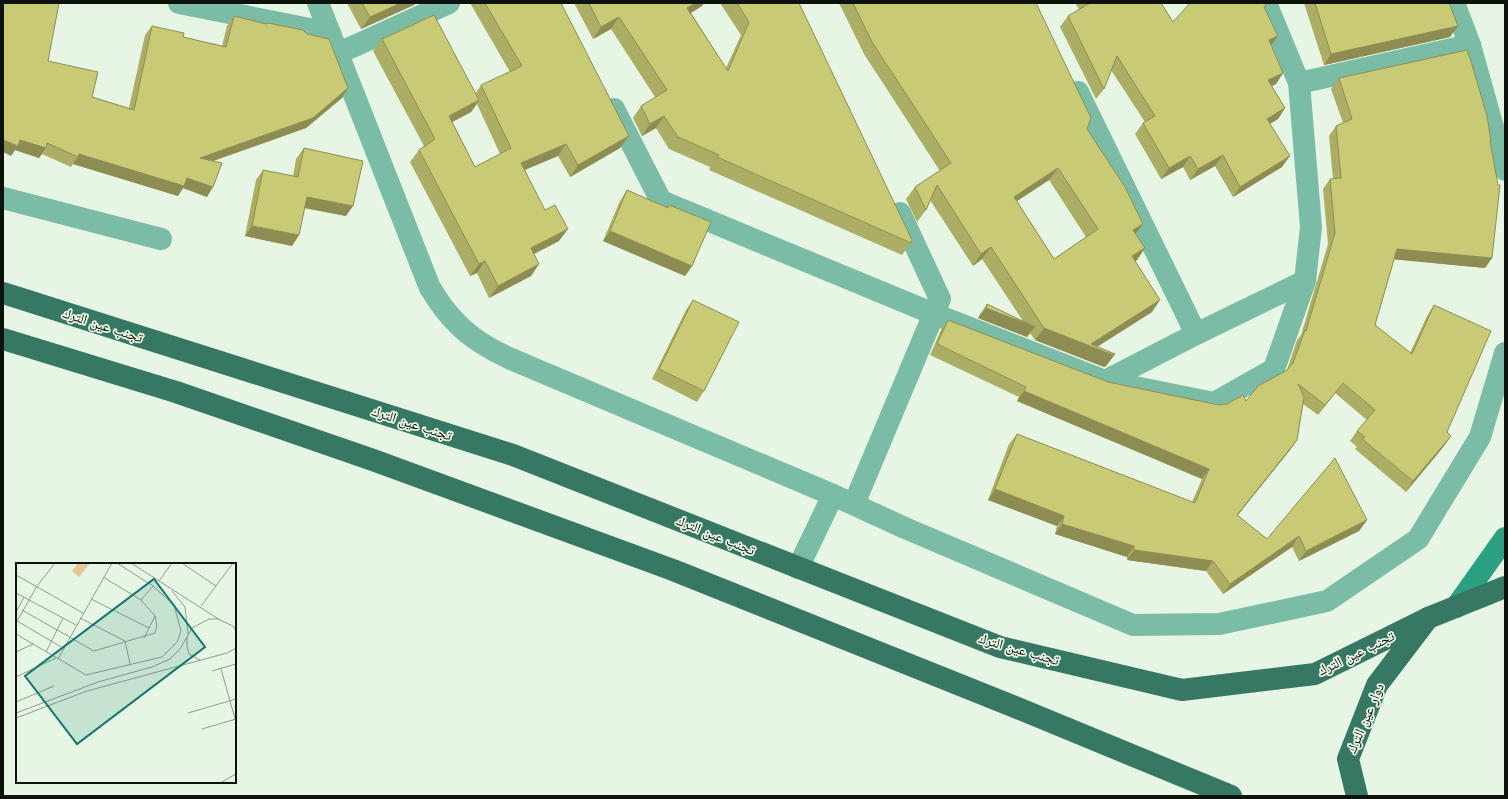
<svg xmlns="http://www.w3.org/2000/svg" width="1508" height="799" viewBox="0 0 1508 799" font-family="Jost,'Noto Naskh Arabic',sans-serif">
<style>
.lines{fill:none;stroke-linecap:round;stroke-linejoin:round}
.minor{stroke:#7bbca6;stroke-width:22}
.secondary{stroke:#2ba181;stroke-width:22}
.trunk{stroke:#367864;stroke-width:22}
.wall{fill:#adae65;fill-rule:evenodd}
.shaded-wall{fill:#8d8d53}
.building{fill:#c9ca76;stroke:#8d8d53;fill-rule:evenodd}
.labels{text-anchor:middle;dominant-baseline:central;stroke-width:3.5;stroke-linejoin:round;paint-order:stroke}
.street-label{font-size:14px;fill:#0d120c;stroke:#e7f6e4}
.inset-road{fill:none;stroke:#909b8e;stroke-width:1}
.view{fill:#0f766e;fill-opacity:0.15;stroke:#0f766e;stroke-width:2}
.inset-edge{fill:none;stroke:#0d120c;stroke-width:2}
</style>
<rect width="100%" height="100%" fill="#e7f6e4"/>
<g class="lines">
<g class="minor">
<path d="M 179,3 L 330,33"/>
<path d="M 318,3 L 430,288 C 435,295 440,304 446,311 C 464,334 485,347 511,359 L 833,495 L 905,528 L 1133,625 L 1219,624 L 1327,601 L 1418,539 L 1480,437 L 1505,353"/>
<path d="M 1454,3 L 1470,45 L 1505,170"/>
<path d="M 339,53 L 449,3"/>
<path d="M 1299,83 L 1470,45"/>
<path d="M 1078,92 L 1196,334"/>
<path d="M 614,109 L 661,201 L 934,314 L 1105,381 L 1214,403 L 1274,369 L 1305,281 L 1311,227 L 1299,83 L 1266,3"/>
<path d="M 3,198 L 161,239"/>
<path d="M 1105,381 L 1196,334 L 1305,281"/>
<path d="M 854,504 L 940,299 L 900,213"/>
<path d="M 798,568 L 833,495"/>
</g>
<path class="secondary" d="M 1456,607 L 1505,538"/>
<g class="trunk">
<path d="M 3,293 L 513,455 L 1000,647 L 1182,690 L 1315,674 L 1428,618"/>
<path d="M 3,339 L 176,392 L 373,460 L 673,570 L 1010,705 L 1231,796"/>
<path d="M 1357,796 L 1348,759 L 1377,685 L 1428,618 L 1505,587"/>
</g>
</g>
<g class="wall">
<path d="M 347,3 L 416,3 L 414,5 L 361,29 Z"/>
<path d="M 470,3 L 561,3 L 620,148 L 570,177 L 558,156 L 525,170 L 559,241 L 534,254 L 539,264 L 531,276 L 489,298 L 477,273 L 470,276 L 410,162 L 419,150 L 424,146 L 373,51 L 382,39 L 476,93 L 481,85 L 510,72 ZM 477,104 L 500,154 L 475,167 L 452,122 L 471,112 Z"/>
<path d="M 574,3 L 704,3 L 702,6 L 691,13 L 726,68 L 741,35 L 720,3 L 799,3 L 911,243 L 902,255 L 709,170 L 710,167 L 669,149 L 656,128 L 642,136 L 633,118 L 641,106 L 655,97 L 611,29 L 593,39 Z"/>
<path d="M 839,3 L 1036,3 L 1087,129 L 1143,224 L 1136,234 L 1145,248 L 1137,260 L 1135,261 L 1152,312 L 1097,347 L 1115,354 L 1106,366 L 1104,367 L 1035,340 L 1030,333 L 1027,337 L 978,318 L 980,314 L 987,304 L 1023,321 L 982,259 L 973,266 L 930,200 L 926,210 L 917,222 L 906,199 L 915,187 L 940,171 L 864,54 ZM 1049,180 L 1086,237 L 1054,259 L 1017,201 Z"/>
<path d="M 1075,3 L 1161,3 L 1173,22 L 1264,7 L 1271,45 L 1283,73 L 1276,84 L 1272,86 L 1285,108 L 1278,119 L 1270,124 L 1282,167 L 1233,197 L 1215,166 L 1190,180 L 1183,167 L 1161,179 L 1135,134 L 1143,123 L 1145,122 L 1111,70 L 1104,89 L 1096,99 L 1060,27 L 1068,16 L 1079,9 Z"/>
<path d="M 1304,3 L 1449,3 L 1450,37 L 1324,65 Z"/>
<path d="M 234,16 L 342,98 L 306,128 L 213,161 L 207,197 L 183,188 L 178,196 L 73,164 L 71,167 L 42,154 L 39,158 L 15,150 L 11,156 L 48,61 L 92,97 L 129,108 L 145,35 L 152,26 L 183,37 L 222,46 L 227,26 Z"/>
<path d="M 1339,78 L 1490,143 L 1492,258 L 1485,268 L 1394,259 L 1375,325 L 1410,353 L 1427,316 L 1434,305 L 1447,432 L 1451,436 L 1444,446 L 1406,492 L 1355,449 L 1357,447 L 1350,441 L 1357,431 L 1367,420 L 1335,393 L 1318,415 L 1303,404 L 1297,440 L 1290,450 L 1237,515 L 1267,539 L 1367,520 L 1359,531 L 1299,561 L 1292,547 L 1223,594 L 1206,571 L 1127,560 L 1127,557 L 1055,534 L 1057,526 L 988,500 L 1009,444 L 1017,434 L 1192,502 L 1202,479 L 1017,401 L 1019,397 L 930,355 L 941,330 L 948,320 L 1108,382 L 1219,405 L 1246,401 L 1287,370 L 1297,340 L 1301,335 L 1328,244 L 1323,189 L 1330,179 L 1333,179 L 1329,136 L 1336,126 L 1343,123 L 1331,89 Z"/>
<path d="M 304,148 L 346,216 L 304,208 L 299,235 L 292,246 L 245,236 L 256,180 L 263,170 L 293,176 L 296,159 Z"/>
<path d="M 627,190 L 667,207 L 669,205 L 692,266 L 685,276 L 603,241 L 620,201 Z"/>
<path d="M 693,300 L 704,391 L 697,402 L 652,379 L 686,310 Z"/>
</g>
<g class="shaded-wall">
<path d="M 401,3 L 416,3 L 414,5 L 361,29 L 370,17 Z"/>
<path d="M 696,3 L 704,3 L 702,6 L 679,20 L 687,8 Z"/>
<path d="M 619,17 L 611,29 L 593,39 L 601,27 Z"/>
<path d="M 1458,26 L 1450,37 L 1324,65 L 1331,54 Z"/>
<path d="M 1278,36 L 1270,47 L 1269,40 Z"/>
<path d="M 1283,73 L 1276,84 L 1261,91 L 1268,80 Z"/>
<path d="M 348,88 L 342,98 L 306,128 L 193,168 L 200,158 Z"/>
<path d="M 479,100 L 471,112 L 441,128 L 449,116 Z"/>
<path d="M 1285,108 L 1278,119 L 1259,130 L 1267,119 Z"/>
<path d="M 664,116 L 656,128 L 642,136 L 650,124 Z"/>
<path d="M 629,136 L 620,148 L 570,177 L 578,165 Z"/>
<path d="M 3,140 L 20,140 L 46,148 L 39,158 L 15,150 L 11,156 L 3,152 Z"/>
<path d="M 566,144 L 558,156 L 512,175 L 521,163 Z"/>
<path d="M 79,154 L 187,178 L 213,187 L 207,197 L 183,188 L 178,196 L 73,164 Z"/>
<path d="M 1223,155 L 1215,166 L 1190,180 L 1198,169 Z"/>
<path d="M 1190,156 L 1183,167 L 1161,179 L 1169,168 Z"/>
<path d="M 1290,156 L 1282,167 L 1233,197 L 1240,187 Z"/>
<path d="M 1058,168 L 1049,180 L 1005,209 L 1014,197 Z"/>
<path d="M 307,197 L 353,206 L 346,216 L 300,207 Z"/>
<path d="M 1143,224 L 1134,236 L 1133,230 Z"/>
<path d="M 252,226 L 299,235 L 292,246 L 245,236 Z"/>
<path d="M 568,229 L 559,241 L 522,260 L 531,248 Z"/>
<path d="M 610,231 L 692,266 L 685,276 L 603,241 Z"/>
<path d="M 991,247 L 982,259 L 973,266 L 981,254 Z"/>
<path d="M 1145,248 L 1137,260 L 1124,269 L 1132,256 Z"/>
<path d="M 1397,249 L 1492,258 L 1485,268 L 1390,259 Z"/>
<path d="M 485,261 L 477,273 L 470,276 L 479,264 Z"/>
<path d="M 539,264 L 531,276 L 489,298 L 498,286 Z"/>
<path d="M 1160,300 L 1152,312 L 1095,348 L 1115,354 L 1106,366 L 1104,367 L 1035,340 L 1044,328 L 1091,344 Z"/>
<path d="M 986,308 L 1035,327 L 1027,337 L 978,318 Z"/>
<path d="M 1343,383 L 1335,393 L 1318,415 L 1325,405 Z"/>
<path d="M 1024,391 L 1209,469 L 1202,479 L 1017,401 Z"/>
<path d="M 1451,436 L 1444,446 L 1406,492 L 1413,481 Z"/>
<path d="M 1297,440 L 1290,450 L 1230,525 L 1237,515 Z"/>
<path d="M 995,489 L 1064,516 L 1057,526 L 988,500 Z"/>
<path d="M 1367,520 L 1359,531 L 1299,561 L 1306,551 Z"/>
<path d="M 1062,524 L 1134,546 L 1127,557 L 1055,534 Z"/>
<path d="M 1299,536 L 1292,547 L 1223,594 L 1230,584 Z"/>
<path d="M 1134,550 L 1213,561 L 1206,571 L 1127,560 Z"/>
</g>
<g class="building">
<path d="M 3,3 L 59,3 L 48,61 L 98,72 L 92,97 L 134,110 L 152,26 L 184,33 L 183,37 L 226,47 L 234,16 L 266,24 L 268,23 L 303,30 L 307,34 L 329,39 L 348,88 L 313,118 L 200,158 L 222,163 L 213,187 L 187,178 L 184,186 L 79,154 L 78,157 L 47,143 L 46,148 L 20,140 L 18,146 L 3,140 Z"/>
<path d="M 362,3 L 401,3 L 370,17 Z"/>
<path d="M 485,3 L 561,3 L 629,136 L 578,165 L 566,144 L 521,163 L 545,210 L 555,205 L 568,229 L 531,248 L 539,264 L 498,286 L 485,261 L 479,264 L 419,150 L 435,139 L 382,39 L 434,15 L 479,100 L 449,116 L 475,167 L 511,148 L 481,85 L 522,66 Z"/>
<path d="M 589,3 L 696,3 L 687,8 L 728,71 L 749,22 L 737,3 L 799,3 L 912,240 L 911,243 L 717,157 L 719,155 L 678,137 L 664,116 L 650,124 L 641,106 L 667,90 L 619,17 L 601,27 Z"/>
<path d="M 853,3 L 1036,3 L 1091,118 L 1087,129 L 1125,187 L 1143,224 L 1133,230 L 1145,248 L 1132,256 L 1160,300 L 1091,344 L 1115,354 L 1113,355 L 1044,328 L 991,247 L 981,254 L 937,185 L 926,210 L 915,187 L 951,163 L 872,42 ZM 1058,168 L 1098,229 L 1054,259 L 1014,197 Z"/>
<path d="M 1090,3 L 1161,3 L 1173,22 L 1190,3 L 1265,3 L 1266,5 L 1264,7 L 1278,36 L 1269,40 L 1283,73 L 1268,80 L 1285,108 L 1267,119 L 1290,156 L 1240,187 L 1223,155 L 1198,169 L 1190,156 L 1169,168 L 1143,123 L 1155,116 L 1117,56 L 1104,89 L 1068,16 Z"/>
<path d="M 1315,3 L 1449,3 L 1458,26 L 1331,54 Z"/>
<path d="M 1467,50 L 1471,61 L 1487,116 L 1491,141 L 1490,141 L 1498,185 L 1500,185 L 1492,258 L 1397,249 L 1375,325 L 1412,354 L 1434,305 L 1491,331 L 1447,432 L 1451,436 L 1413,481 L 1362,439 L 1365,437 L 1357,431 L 1375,410 L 1343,383 L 1325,405 L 1298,384 L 1304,397 L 1297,440 L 1237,515 L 1267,539 L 1335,458 L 1367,520 L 1306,551 L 1299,536 L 1230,584 L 1213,561 L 1134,550 L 1134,546 L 1062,524 L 1064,516 L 995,489 L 1017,434 L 1195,503 L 1209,469 L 1024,391 L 1026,387 L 937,344 L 948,320 L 1108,382 L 1219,405 L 1227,404 L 1243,395 L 1246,401 L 1258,386 L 1287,370 L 1293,363 L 1305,330 L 1306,331 L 1335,233 L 1330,179 L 1341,178 L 1336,126 L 1352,119 L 1339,78 Z"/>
<path d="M 304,148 L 363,161 L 353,206 L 307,197 L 299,235 L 252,226 L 263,170 L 298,177 Z"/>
<path d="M 627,190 L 668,208 L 669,205 L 711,222 L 692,266 L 610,231 Z"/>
<path d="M 693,300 L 739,322 L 704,391 L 659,369 Z"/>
<path d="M 987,304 L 1035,327 L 986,308 Z"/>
</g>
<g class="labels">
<g class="street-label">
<text transform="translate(103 325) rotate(18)">تجنب عين الترك</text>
<text transform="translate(412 423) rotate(18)">تجنب عين الترك</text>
<text transform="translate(716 535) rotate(22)">تجنب عين الترك</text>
<text transform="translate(1019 649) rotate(16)">تجنب عين الترك</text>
<text transform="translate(1356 653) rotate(-26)">تجنب عين الترك</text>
<text transform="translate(1365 718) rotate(-67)">دوار عين الترك</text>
</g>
</g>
<g transform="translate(16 563)">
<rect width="220" height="220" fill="#e7f6e4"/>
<path d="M 62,0 L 74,0 L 63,14 L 56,8 Z" fill="#e6c695"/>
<path class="inset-road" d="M 115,0 L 204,57M 166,0 L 200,23M 0,12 L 67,50M 143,18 L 156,0M 156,28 L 169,44 L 172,71M 0,30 L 60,62M 75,36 L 133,65M 125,37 L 137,23M 185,43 L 217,0M 6,47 L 78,88 L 139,70 L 141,63 L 139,53 L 125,37 L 87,14M 0,49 L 8,34M 64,55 L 109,78 L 114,101M 1,58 L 47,85M 0,60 L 21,23 L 39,0M 0,71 L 70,112 L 146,94 L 161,79 L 165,68 L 158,42 L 137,23 L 101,0M 128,75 L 139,53M 0,89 L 17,81M 30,89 L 47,55M 42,96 L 96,0M 184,97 L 173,91 L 171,83 L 171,74 L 176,65 L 193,56 L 202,56 L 217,63 L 220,68M 205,106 L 220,159M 196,108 L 220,101M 0,114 L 40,95M 0,139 L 38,123M 0,150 L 82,119 L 136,104 L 154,96 L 164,86 L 171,74M 172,150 L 220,136M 0,155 L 71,128 L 211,90 L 220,85M 186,166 L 220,156M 204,220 L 220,211"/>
<path class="view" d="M 138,16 L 189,84 L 61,181 L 9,113 Z"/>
<rect width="220" height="220" class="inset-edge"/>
</g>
<rect width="1508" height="799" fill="none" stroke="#0d120c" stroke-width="8"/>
</svg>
